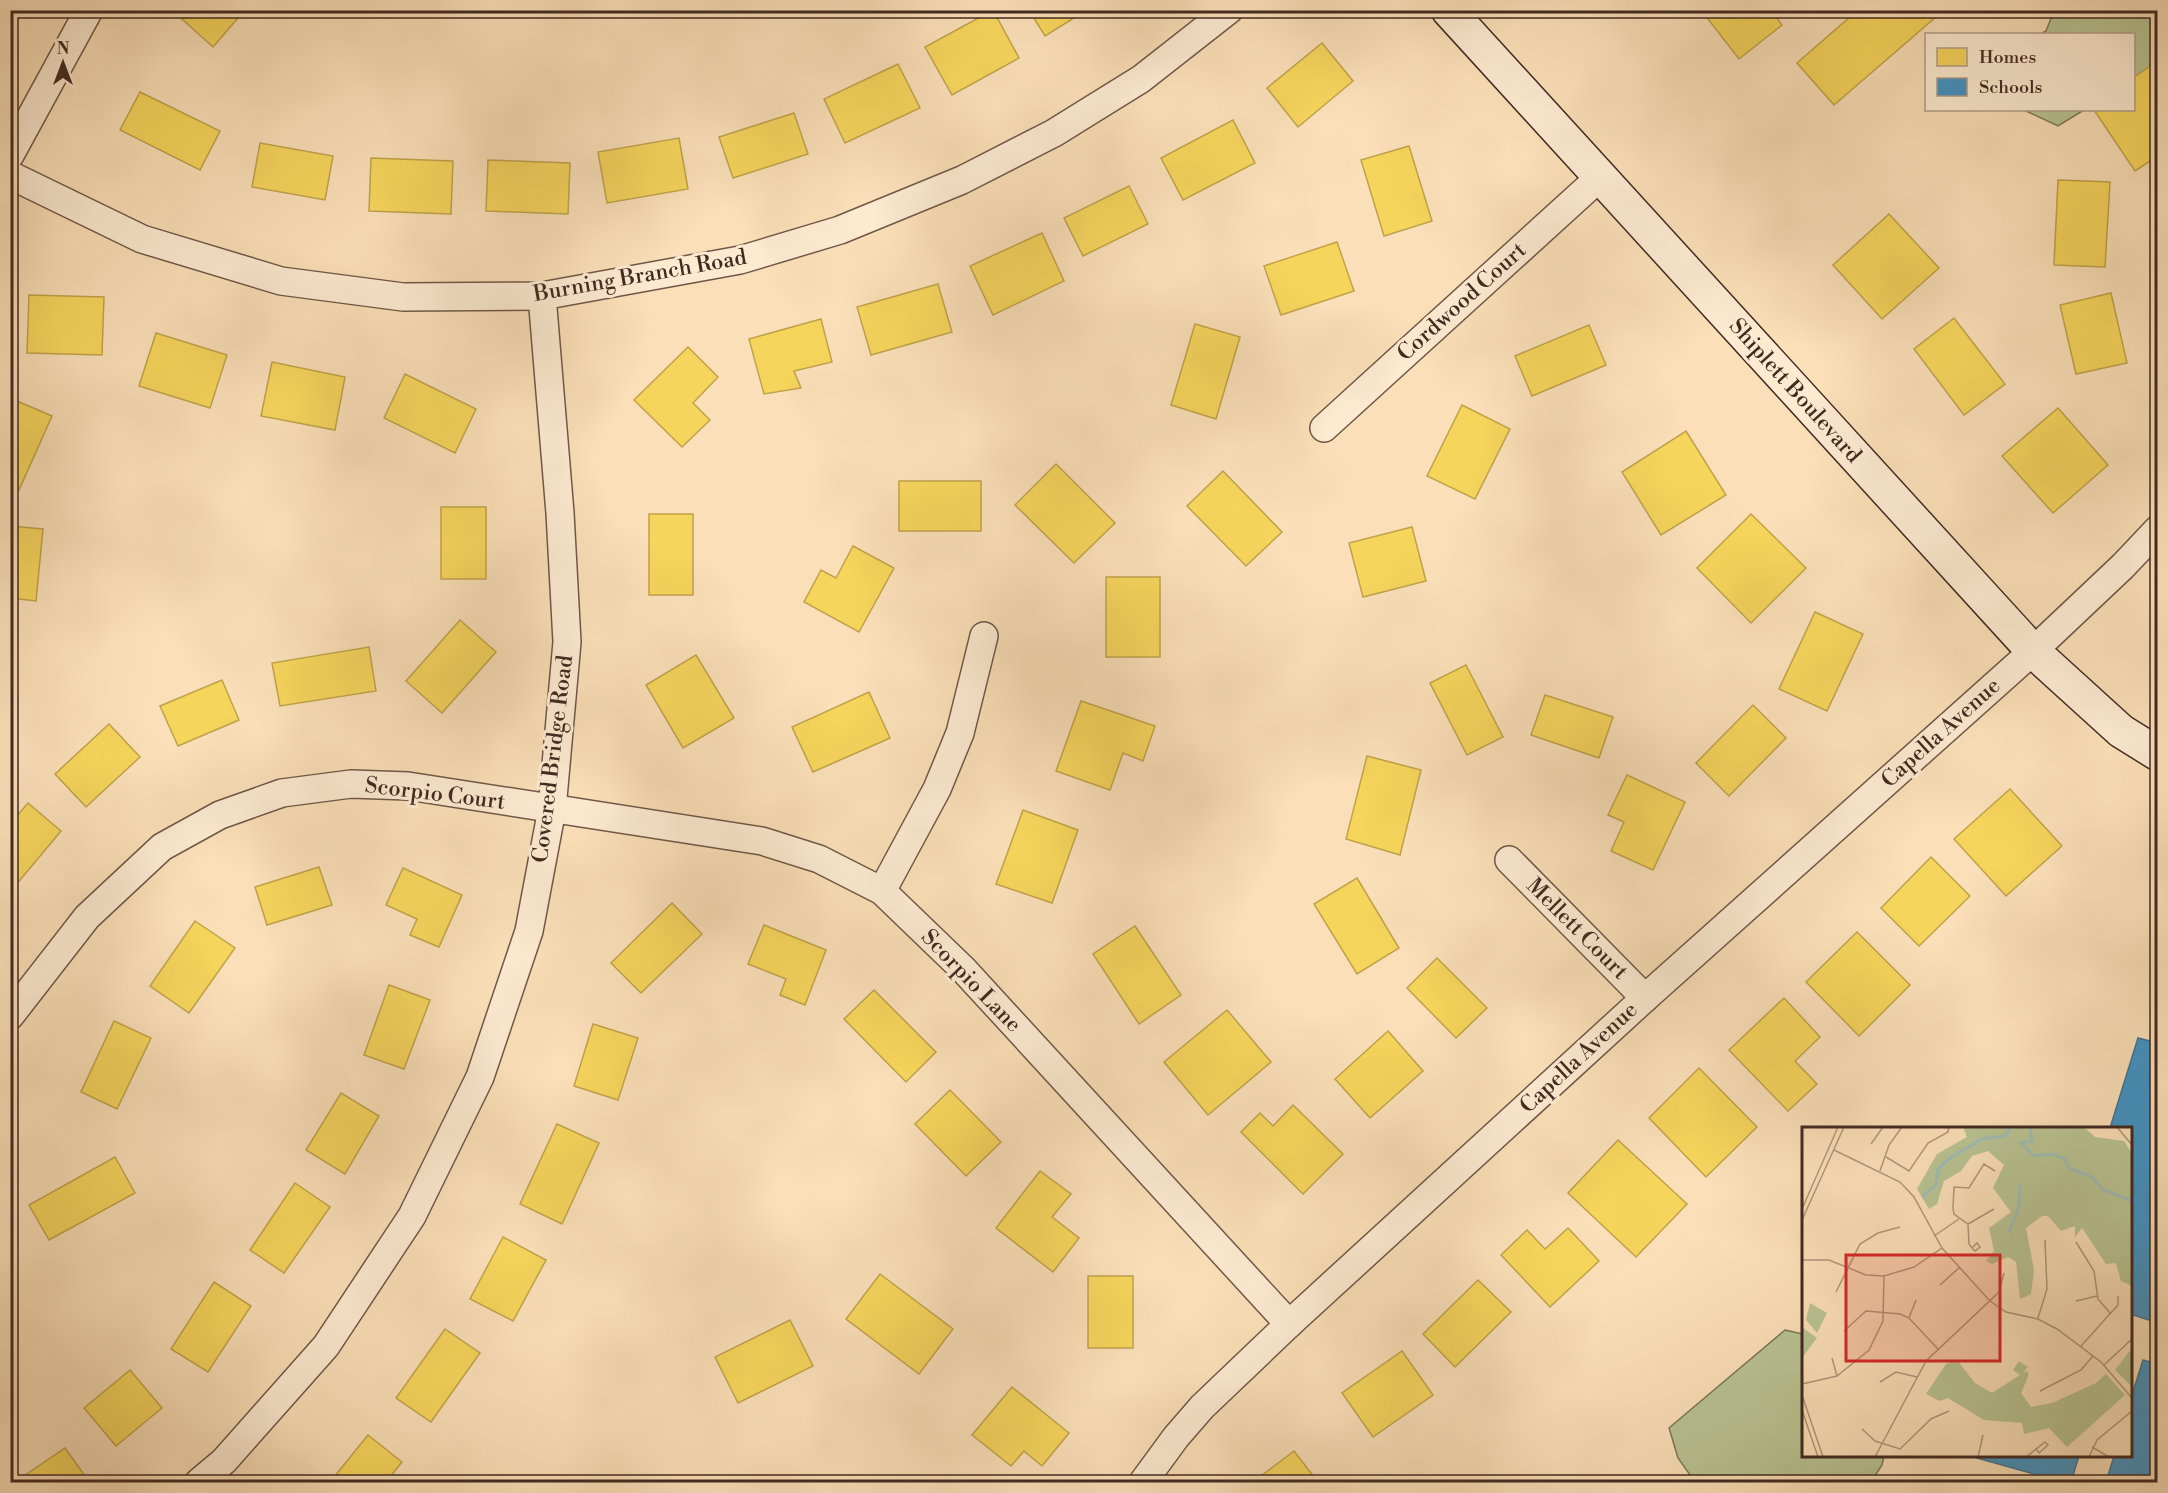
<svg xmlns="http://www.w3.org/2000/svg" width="2168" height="1493" viewBox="0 0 2168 1493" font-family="'Libre Bodoni',serif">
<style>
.green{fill:#b9c393;stroke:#7e765a;stroke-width:1.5}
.homes{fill:#f6d55c;stroke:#c0a24a;stroke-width:1.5}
.schools{fill:#4393c3;stroke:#437492;stroke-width:1.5}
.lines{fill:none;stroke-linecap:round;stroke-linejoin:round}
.street-casing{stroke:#705747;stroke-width:30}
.secondary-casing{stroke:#422a21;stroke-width:36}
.street{stroke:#fcead1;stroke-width:27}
.secondary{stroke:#fcead1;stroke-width:33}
.labels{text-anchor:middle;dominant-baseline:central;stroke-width:6;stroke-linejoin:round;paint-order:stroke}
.street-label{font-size:22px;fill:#422a21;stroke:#fcead1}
.inset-river{fill:none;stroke:#9fbcb3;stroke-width:3}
.inset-road{fill:none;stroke:#b0977c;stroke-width:1.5}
.view{fill:#d62828;fill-opacity:0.15;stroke:#d62828;stroke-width:3}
.inset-edge{fill:none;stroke:#422a21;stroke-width:3}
</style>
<rect width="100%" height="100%" fill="#fadfb8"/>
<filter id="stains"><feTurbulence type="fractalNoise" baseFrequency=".00333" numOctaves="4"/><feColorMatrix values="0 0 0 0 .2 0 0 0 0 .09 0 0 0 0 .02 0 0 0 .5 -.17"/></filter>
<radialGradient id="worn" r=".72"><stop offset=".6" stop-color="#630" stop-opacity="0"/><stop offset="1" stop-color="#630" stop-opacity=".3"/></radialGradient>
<g class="green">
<path d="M 2054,11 L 2157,11 L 2157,63 L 2134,79 L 2134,34 L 2041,34 L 2046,31 Z"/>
<path d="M 2024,110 L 2084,110 L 2058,126 Z"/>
<path d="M 1785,1330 L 1803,1334 L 1804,1456 L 1884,1456 L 1882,1465 L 1871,1482 L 1695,1482 L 1678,1458 L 1669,1428 Z"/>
</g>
<g class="homes">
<path d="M 172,10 L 245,10 L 213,47 Z"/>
<path d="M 993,10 L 1019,58 L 952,95 L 925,47 Z"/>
<path d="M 1029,10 L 1087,10 L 1045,36 Z"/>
<path d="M 1701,10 L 1771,10 L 1782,25 L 1739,59 Z"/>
<path d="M 1858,10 L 1944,10 L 1834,105 L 1797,63 Z"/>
<path d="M 1322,43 L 1353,81 L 1298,127 L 1267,88 Z"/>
<path d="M 898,64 L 920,108 L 845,143 L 824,99 Z"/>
<path d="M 2152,65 L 2158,74 L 2158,156 L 2135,171 L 2094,110 L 2134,110 L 2134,77 Z"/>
<path d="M 140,92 L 220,131 L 200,170 L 120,130 Z"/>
<path d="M 794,113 L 808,154 L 733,178 L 719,137 Z"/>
<path d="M 1233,120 L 1255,163 L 1183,200 L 1161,158 Z"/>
<path d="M 679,138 L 688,189 L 607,203 L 598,152 Z"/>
<path d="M 260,143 L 333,156 L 325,200 L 252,187 Z"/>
<path d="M 1409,146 L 1432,221 L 1384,236 L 1361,160 Z"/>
<path d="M 371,158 L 453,161 L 451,214 L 369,211 Z"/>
<path d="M 488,160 L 570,163 L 568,214 L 486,211 Z"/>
<path d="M 2058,180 L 2110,182 L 2105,267 L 2054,265 Z"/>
<path d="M 1129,186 L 1148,224 L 1083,256 L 1064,218 Z"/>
<path d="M 1889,214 L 1939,268 L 1882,319 L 1833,265 Z"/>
<path d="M 1042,233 L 1064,281 L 993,315 L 970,266 Z"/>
<path d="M 1337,242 L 1354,291 L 1281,315 L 1264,266 Z"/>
<path d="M 938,284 L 952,332 L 871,355 L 857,307 Z"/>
<path d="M 2111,293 L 2127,363 L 2076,374 L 2060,305 Z"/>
<path d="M 29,295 L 104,297 L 102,355 L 27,353 Z"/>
<path d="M 1954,318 L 2005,384 L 1964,415 L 1914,349 Z"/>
<path d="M 821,319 L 832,362 L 794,371 L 801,388 L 764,394 L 749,339 Z"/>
<path d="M 1195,324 L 1240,337 L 1216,419 L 1171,405 Z"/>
<path d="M 1589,325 L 1606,365 L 1532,396 L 1515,356 Z"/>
<path d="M 156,333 L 227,355 L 210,408 L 139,386 Z"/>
<path d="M 688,347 L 718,377 L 693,403 L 710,420 L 682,447 L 634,400 Z"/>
<path d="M 272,362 L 345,377 L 335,430 L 261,416 Z"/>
<path d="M 405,374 L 476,409 L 455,453 L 384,418 Z"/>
<path d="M 10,398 L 52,416 L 19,490 L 10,487 Z"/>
<path d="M 1462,405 L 1510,429 L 1475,499 L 1427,476 Z"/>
<path d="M 2058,408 L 2108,465 L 2053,513 L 2002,456 Z"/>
<path d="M 1686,431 L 1726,495 L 1661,535 L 1622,472 Z"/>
<path d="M 1056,464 L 1115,523 L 1074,563 L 1015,505 Z"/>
<path d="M 1223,471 L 1282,532 L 1246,566 L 1187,506 Z"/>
<rect x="899" y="481" width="82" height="50"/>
<rect x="441" y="507" width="45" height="72"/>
<rect x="649" y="514" width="44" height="81"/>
<path d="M 1751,514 L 1806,568 L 1751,623 L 1697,568 Z"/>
<path d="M 10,526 L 43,529 L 36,601 L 10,598 Z"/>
<path d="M 1412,527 L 1426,581 L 1363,597 L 1349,543 Z"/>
<path d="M 853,546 L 894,568 L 859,632 L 804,602 L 821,570 L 836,578 Z"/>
<rect x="1106" y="577" width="54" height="80"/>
<path d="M 1815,612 L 1863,634 L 1827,711 L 1779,689 Z"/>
<path d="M 460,620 L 496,652 L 442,713 L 406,681 Z"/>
<path d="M 369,647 L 376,691 L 280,706 L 272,663 Z"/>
<path d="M 696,655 L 734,718 L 683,748 L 646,685 Z"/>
<path d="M 1466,665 L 1503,737 L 1467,755 L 1430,683 Z"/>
<path d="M 222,680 L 239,720 L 178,746 L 160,706 Z"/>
<path d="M 869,692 L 890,738 L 813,772 L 792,727 Z"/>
<path d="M 1545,695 L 1613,717 L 1599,758 L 1531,735 Z"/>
<path d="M 1081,701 L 1155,726 L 1143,761 L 1123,753 L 1110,790 L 1056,771 Z"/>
<path d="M 1753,705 L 1786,738 L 1729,796 L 1696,763 Z"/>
<path d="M 109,724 L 140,757 L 86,807 L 55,774 Z"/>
<path d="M 1367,756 L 1421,770 L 1400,855 L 1346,839 Z"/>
<path d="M 1627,775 L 1685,802 L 1653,870 L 1611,851 L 1624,822 L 1608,815 Z"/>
<path d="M 2010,789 L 2062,846 L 2006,896 L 1954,839 Z"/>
<path d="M 28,803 L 61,831 L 10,892 L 10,824 Z"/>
<path d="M 1023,810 L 1078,830 L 1052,903 L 996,884 Z"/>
<path d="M 1931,857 L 1970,896 L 1919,946 L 1881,908 Z"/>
<path d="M 319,867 L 332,905 L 267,925 L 255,887 Z"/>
<path d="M 403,868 L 462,895 L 439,947 L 410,935 L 417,919 L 386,905 Z"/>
<path d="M 1357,878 L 1399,948 L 1357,974 L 1314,904 Z"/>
<path d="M 672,903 L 702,934 L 641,993 L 611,963 Z"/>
<path d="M 195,921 L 235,948 L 189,1013 L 150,986 Z"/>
<path d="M 764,925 L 826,950 L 805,1005 L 780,995 L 786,979 L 748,964 Z"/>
<path d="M 1135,926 L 1181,995 L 1139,1024 L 1093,954 Z"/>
<path d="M 1857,932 L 1910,985 L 1859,1036 L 1806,982 Z"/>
<path d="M 1437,958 L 1487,1008 L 1456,1038 L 1407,988 Z"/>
<path d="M 389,985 L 430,1000 L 404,1069 L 364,1055 Z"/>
<path d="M 874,990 L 936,1052 L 906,1082 L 844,1019 Z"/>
<path d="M 1784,998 L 1820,1037 L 1795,1061 L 1817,1084 L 1788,1111 L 1729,1050 Z"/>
<path d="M 1227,1010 L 1271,1062 L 1208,1115 L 1164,1062 Z"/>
<path d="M 114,1021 L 151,1038 L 117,1109 L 81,1092 Z"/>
<path d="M 593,1024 L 638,1038 L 618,1100 L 574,1086 Z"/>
<path d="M 1388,1031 L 1423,1071 L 1370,1118 L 1335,1079 Z"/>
<path d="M 1699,1068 L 1757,1127 L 1706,1177 L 1649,1118 Z"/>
<path d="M 950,1090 L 1001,1142 L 966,1176 L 915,1124 Z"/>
<path d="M 341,1093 L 379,1116 L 345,1174 L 306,1150 Z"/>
<path d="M 1293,1105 L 1343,1154 L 1303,1194 L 1241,1132 L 1260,1113 L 1273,1126 Z"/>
<path d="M 557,1124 L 599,1143 L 562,1224 L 520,1204 Z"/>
<path d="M 1618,1140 L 1687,1204 L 1636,1257 L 1568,1193 Z"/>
<path d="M 115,1157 L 135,1193 L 49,1240 L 29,1205 Z"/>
<path d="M 1040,1171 L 1071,1194 L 1052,1217 L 1079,1238 L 1053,1272 L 996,1228 Z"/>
<path d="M 295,1183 L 330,1207 L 284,1273 L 250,1250 Z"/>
<path d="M 1568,1228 L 1599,1261 L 1550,1307 L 1501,1255 L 1527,1230 L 1545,1249 Z"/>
<path d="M 503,1237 L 546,1260 L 513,1321 L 470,1299 Z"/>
<path d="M 880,1274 L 953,1329 L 919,1374 L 846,1319 Z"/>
<rect x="1088" y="1276" width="45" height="72"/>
<path d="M 1478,1280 L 1511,1312 L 1455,1367 L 1423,1334 Z"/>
<path d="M 214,1282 L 251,1306 L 208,1372 L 171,1349 Z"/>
<path d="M 790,1320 L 813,1366 L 738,1403 L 715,1357 Z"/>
<path d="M 445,1329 L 480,1353 L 431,1422 L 396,1398 Z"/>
<path d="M 1402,1351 L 1433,1395 L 1373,1437 L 1342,1393 Z"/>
<path d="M 130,1370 L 162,1408 L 116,1446 L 84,1408 Z"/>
<path d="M 1012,1387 L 1069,1433 L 1042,1466 L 1024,1451 L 1011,1466 L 972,1435 Z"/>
<path d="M 368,1435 L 402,1462 L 386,1482 L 330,1482 Z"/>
<path d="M 65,1448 L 88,1480 L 85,1482 L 15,1482 Z"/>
<path d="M 1294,1451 L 1318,1482 L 1253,1482 Z"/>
</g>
<g class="schools">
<path d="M 2158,1032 L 2158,1323 L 2130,1314 L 2130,1128 L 2110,1128 L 2138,1038 L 2154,1042 Z"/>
<path d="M 2143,1360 L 2158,1364 L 2158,1482 L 2106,1482 L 2114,1456 L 2130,1456 L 2130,1401 Z"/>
<path d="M 1970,1456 L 2079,1456 L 2071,1482 L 2062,1482 Z"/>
</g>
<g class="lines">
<defs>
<g id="street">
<path d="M 10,155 L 89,10"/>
<path d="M 10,175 L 142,239 L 281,281 L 403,297 L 542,296 L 740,260 L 840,230 L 962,180 L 1054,133 L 1141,79 L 1229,10"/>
<path d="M 1324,428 L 1600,177"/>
<path d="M 1509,860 L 1645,998"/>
<path d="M 882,891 L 937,789 L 960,733 L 984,636"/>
<path d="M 10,1016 L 87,917 L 162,847 L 220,815 L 282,793 L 351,784 L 408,786 L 762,841 L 819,859 L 882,891 L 963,969 L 1289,1324"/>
<path d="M 199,1482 L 224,1461 L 326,1346 L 412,1216 L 480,1077 L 529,931 L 552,809 L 567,642 L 560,513 L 542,296"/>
<path d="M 1143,1482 L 1176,1437 L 1202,1407 L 1289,1324 L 1645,998 L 2033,651 L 2123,566 L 2158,529"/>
</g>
<path id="secondary" d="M 1448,10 L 2033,651 L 2121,731 L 2158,754"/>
</defs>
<use href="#street" class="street-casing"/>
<use href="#secondary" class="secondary-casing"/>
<use href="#street" class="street"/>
<use href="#secondary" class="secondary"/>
</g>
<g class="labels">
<g class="street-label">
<text transform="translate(640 276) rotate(-10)">Burning Branch Road</text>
<text transform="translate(1462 302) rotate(-42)">Cordwood Court</text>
<text transform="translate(1795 391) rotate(48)">Shiplett Boulevard</text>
<text transform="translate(1941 733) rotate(-42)">Capella Avenue</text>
<text transform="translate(553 759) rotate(-83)">Covered Bridge Road</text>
<text transform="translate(435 794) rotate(7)">Scorpio Court</text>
<text transform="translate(1577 929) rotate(45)">Mellett Court</text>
<text transform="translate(971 981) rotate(46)">Scorpio Lane</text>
<text transform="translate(1579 1058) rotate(-43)">Capella Avenue</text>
</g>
</g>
<g transform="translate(1802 1127)">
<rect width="330" height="330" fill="#fadfb8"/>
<path d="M 161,0 L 282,0 L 293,10 L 322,14 L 330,26 L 330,159 L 319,154 L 314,136 L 304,137 L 280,101 L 273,110 L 273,99 L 259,104 L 246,89 L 240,89 L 224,101 L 232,143 L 229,167 L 218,172 L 214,135 L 206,130 L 190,137 L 184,134 L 192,124 L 187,101 L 209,85 L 191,61 L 202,38 L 186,24 L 170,29 L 159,44 L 142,54 L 135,77 L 127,82 L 115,62 L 135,27 L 165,10 ZM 8,176 L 25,186 L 15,206 L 4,193 ZM 0,200 L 15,211 L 0,231 ZM 330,221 L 330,260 L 313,243 ZM 155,233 L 173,256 L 190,266 L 218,248 L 211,243 L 217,234 L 226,240 L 221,246 L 226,244 L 226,250 L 219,266 L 229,280 L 250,276 L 294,256 L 304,247 L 323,268 L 265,320 L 247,301 L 222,307 L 220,296 L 182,293 L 146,271 L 137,274 L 124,267 L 144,237 Z" fill="#b9c393"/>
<path class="inset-river" d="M 228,0 L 230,14 L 219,16 L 232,29 L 251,27 L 263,32 L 267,41 L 290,50 L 300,62 L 330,74M 120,70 L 134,58 L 136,42 L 148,31 L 180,12 L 203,9 L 209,1M 207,105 L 217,80 L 218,58"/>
<path class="inset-road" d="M 315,0 L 330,18M 69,17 L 81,0M 32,23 L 98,55 L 112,70 L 140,121 L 188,174 L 204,185 L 236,192 L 255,202 L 299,235 L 330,271M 84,30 L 107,44 L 126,16 L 146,5 L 147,0M 78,44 L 87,18 L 100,0M 0,82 L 36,0M 192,82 L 166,97 L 152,87 L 151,81 L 152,60 L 167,61 L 182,37 L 193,44M 0,93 L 42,0M 166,97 L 167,117 L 170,121 L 173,124 L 178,120 L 175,116 L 170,121M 132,109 L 157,92M 274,115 L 292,144 L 296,172 L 308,186M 0,133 L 27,133 L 64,148 L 82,149 L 112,140 L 140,121M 138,158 L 158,140M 34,165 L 58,117 L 76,106 L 98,100M 274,174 L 295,169M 107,191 L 114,173M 236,191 L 245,162 L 243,113M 42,204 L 64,184 L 98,187 L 107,191 L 136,222M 279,219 L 316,178 L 316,169M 30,231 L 35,249M 302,238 L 330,212M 78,255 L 94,245 L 115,250M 0,257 L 35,249 L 67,223 L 81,194 L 82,149M 238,264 L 279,243 L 291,229M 0,268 L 21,330M 0,283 L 16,330M 60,302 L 73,314 L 98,322 L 129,292 L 147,284M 290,320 L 307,330M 73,330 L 124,234 L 197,165 L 202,146M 176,330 L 181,308M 224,330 L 243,315 L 246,318 L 237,326 L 234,322M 287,330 L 295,313 L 330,284"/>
<path class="view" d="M 44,128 L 198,128 L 198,234 L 44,234 Z"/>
<rect width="330" height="330" class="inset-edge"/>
</g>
<rect width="2168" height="1493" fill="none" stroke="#fadfb8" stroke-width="36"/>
<rect x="12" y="12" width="2144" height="1469" fill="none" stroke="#422a21" stroke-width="3"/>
<rect x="18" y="18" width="2132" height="1457" fill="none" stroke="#422a21" stroke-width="1.5"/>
<rect x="1925" y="33" width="210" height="78" fill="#fcead1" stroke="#b29d8b" stroke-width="1.5"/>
<rect x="1937" y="48" width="30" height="18" fill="#f6d55c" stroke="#b29d8b" stroke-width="1.5"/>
<text x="1979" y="63" font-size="18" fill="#422a21">Homes</text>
<rect x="1937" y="78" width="30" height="18" fill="#4393c3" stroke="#b29d8b" stroke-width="1.5"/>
<text x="1979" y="93" font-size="18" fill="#422a21">Schools</text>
<g transform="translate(63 63)" stroke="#fcead1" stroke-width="4.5" paint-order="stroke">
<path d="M0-4.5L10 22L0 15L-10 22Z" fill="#422a21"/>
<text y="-9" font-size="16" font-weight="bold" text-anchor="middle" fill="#422a21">N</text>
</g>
<rect width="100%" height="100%" filter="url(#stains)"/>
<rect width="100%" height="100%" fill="url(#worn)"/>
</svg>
